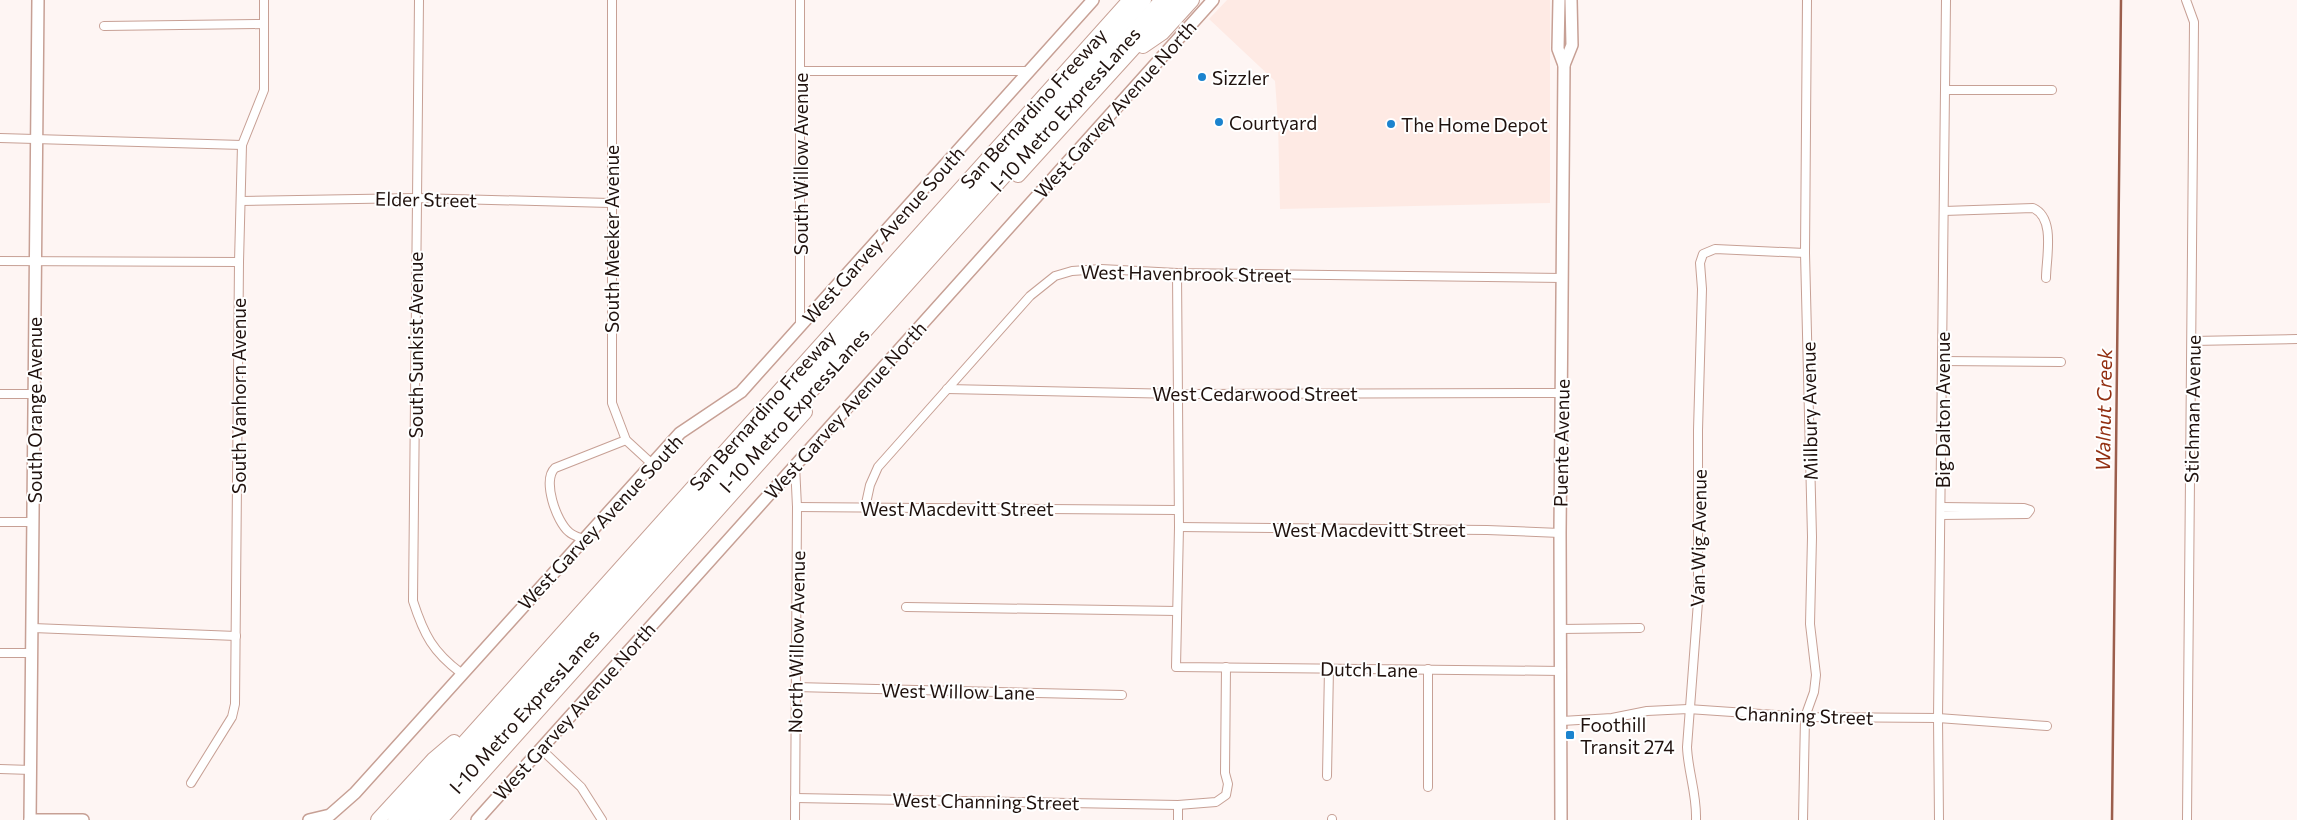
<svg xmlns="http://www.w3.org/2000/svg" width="2297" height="820" viewBox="0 0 2297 820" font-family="Commissioner,sans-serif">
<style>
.built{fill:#feeae4}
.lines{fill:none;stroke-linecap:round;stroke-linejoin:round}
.stream{stroke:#9c5e4c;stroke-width:2.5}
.street-casing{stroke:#c7a095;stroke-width:10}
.secondary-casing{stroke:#c7a095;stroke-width:14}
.highway-casing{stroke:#c7a095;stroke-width:16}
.street{stroke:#fff;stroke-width:8}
.secondary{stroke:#fff;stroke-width:11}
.highway{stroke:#fff;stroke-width:14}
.poi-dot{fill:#1b83ce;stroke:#fff;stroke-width:2}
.labels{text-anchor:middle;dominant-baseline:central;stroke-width:4;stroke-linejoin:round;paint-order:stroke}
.poi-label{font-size:19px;fill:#20120e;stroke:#fff;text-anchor:start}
.street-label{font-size:19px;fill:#20120e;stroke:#fff}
.water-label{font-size:20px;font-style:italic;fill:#922f11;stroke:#fff}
</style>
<rect width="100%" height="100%" fill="#fef5f3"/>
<path class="built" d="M 1227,0 L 1550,0 L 1550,203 L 1280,209 L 1278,122 L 1275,81 L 1209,19 Z"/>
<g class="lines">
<path class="stream" d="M 2112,820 L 2121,0"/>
<defs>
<g id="street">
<path d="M 419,0 L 413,601 C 424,635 433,652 461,673"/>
<path d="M 612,0 L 612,403 L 626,440 L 651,463"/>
<path d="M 2186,0 L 2194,22 L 2187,820"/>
<path d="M 104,26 L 264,24"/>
<path d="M 800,71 L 1028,71"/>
<path d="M 1945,90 L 2052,90"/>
<path d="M 0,138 L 242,145"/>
<path d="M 241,201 L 416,198 L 610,203"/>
<path d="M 1944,211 L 2033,208 C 2056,218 2046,258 2046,278"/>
<path d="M 0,261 L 239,262"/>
<path d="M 1177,273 L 1179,527 L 1176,667 L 1562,671"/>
<path d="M 800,326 L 800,0"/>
<path d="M 2192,341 L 2297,339"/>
<path d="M 1942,361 L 2061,362"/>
<path d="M 947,389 L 1179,394 L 1562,393"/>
<path d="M 0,394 L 34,394"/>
<path d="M 797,507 L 1177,510"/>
<path d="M 865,508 L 870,485 L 878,467 L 1030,296 L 1055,276 L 1072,271 L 1101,269 L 1177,273 L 1562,278"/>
<path d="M 1941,515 L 2027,514 L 2030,510 L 2024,508 L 1941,507"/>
<path d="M 0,522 L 34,522"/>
<path d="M 1179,527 L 1487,530 L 1560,533"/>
<path d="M 583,539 C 578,537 572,535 569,532 C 556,521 542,480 555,468 L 626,440"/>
<path d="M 906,607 L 1177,611"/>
<path d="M 33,628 L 236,636"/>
<path d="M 1561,629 L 1640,628"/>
<path d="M 0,653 L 32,653"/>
<path d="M 795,687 L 1122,695"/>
<path d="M 1562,721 L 1612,718 L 1647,711 L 1688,709 L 1805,717 L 1938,718 L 2047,726"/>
<path d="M 541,749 L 581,787 L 602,820"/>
<path d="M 0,769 L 31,770"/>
<path d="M 1327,776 L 1329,668"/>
<path d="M 191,783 L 232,717 L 235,704 L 239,262 L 242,145 L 264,90 L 264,0"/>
<path d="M 1428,787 L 1428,669"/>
<path d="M 795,798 L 1178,805 L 1216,802 L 1226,795 L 1228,784 L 1225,773 L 1226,667"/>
<path d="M 795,820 L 797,507 L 795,465"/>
<path d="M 1178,820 L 1178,805"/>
<path d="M 1332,820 L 1332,819"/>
<path d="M 1696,820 C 1697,794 1688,772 1687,747 L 1698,602 L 1698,430 L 1702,289 L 1700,263 L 1703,254 L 1715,249 L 1805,253"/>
<path d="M 1803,820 L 1805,717 L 1814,692 L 1816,675 L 1810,624 L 1812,537 L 1805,253 L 1807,0"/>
<path d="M 1939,820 L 1938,718 L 1946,0"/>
</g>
<g id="secondary">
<path d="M 1559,0 L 1558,49 L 1564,65 L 1560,533 L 1561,820"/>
<path d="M 1564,65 L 1572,45 L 1571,0"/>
<path d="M 30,820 L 38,0"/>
<path d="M 30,820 L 83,820"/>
<path d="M 309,820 L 330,815 L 355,793 L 680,433 L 741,392 L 1093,0"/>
<path d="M 477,820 L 1213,0"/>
</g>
<g id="highway">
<path d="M 1143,46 L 1162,33 L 1192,0"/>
<path d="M 1018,175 L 1177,0"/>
<path d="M 378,820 L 434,759 L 454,742"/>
<path d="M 395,820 L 1130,0"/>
<path d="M 410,820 L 1144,0"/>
<path d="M 426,820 L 1162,0"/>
<path d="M 440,820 L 805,412"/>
</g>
</defs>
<use href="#street" class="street-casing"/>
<use href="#secondary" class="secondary-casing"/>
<use href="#highway" class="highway-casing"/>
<use href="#street" class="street"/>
<use href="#secondary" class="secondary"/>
<use href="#highway" class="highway"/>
</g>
<g class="poi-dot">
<circle cx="1202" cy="77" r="5"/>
<circle cx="1219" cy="122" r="5"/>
<circle cx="1391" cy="124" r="5"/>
<rect x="1565" y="730" width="10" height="10" rx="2.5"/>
</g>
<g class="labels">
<g class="poi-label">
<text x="1212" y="77">Sizzler</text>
<text x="1229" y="122">Courtyard</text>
<text x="1401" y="124">The Home Depot</text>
<text x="1580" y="724">Foothill<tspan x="1580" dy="22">Transit 274</tspan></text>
</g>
<g class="street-label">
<text transform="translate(1033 108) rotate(-48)">San Bernardino Freeway</text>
<text transform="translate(1065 109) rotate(-48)">I-10 Metro ExpressLanes</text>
<text transform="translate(1115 109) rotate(-48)">West Garvey Avenue North</text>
<text transform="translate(800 164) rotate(-90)">South Willow Avenue</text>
<text transform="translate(426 199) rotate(1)">Elder Street</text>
<text transform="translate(883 235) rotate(-48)">West Garvey Avenue South</text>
<text transform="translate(611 239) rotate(-90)">South Meeker Avenue</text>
<text transform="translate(1186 273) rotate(1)">West Havenbrook Street</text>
<text transform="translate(415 345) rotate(-90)">South Sunkist Avenue</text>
<text x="1255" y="393">West Cedarwood Street</text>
<text transform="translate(238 396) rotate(-90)">South Vanhorn Avenue</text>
<text transform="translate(2192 409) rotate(-89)">Stichman Avenue</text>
<text transform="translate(34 410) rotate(-90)">South Orange Avenue</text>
<text transform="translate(762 410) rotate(-48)">San Bernardino Freeway</text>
<text transform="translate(794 410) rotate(-48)">I-10 Metro ExpressLanes</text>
<text transform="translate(845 410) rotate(-48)">West Garvey Avenue North</text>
<text transform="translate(1942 410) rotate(-90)">Big Dalton Avenue</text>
<text transform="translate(1809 411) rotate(-91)">Millbury Avenue</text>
<text transform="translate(1561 443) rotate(-89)">Puente Avenue</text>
<text x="957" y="508">West Macdevitt Street</text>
<text transform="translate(600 522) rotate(-47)">West Garvey Avenue South</text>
<text x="1369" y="529">West Macdevitt Street</text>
<text transform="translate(1698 538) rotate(-89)">Van Wig Avenue</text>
<text transform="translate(796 642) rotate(-89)">North Willow Avenue</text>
<text transform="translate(1369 669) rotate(1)">Dutch Lane</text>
<text transform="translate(958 691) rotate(1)">West Willow Lane</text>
<text transform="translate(524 711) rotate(-48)">I-10 Metro ExpressLanes</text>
<text transform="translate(574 711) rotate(-48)">West Garvey Avenue North</text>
<text transform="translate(1804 715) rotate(2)">Channing Street</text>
<text transform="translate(986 801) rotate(1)">West Channing Street</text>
</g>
<g class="water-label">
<text transform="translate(2103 410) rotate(-89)">Walnut Creek</text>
</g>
</g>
</svg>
